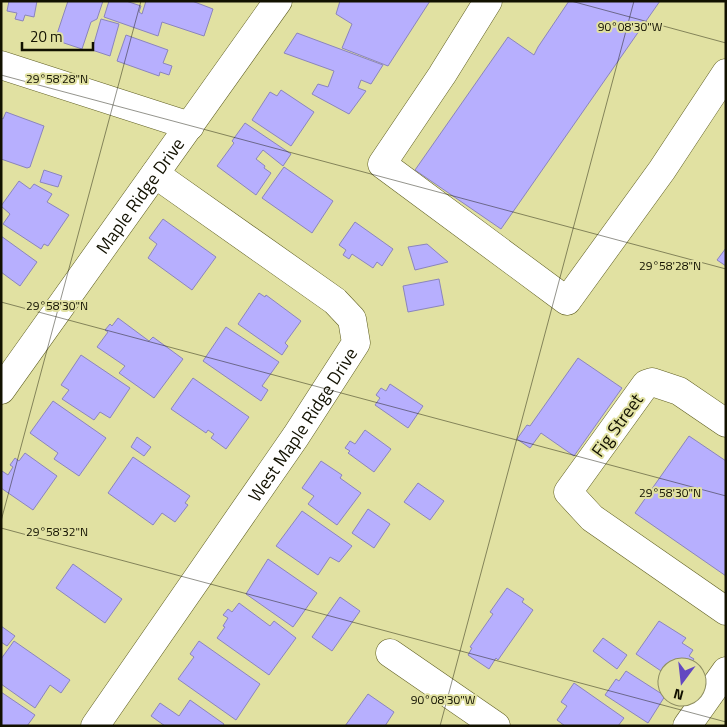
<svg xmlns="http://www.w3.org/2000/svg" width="727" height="727" viewBox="0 0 727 727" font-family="'Titillium Web',sans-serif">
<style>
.building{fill:#b7affe;stroke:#8b85bc}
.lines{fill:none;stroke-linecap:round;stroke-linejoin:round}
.minor-casing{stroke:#605f23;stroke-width:29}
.minor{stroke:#fff;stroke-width:28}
.ticks{fill:none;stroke:#121100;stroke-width:1;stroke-opacity:0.45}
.labels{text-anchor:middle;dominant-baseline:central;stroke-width:4;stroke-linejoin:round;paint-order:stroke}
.street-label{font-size:18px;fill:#121100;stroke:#e1e1a2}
.ticks-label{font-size:12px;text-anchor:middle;fill:#121100;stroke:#e1e1a2;stroke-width:4;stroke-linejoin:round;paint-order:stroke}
</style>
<rect width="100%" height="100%" fill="#e1e1a2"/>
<g class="building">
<path d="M 9,1 L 37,1 L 34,17 L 25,15 L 23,21 L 15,19 L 17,13 L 7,11 Z"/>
<path d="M 68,1 L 103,1 L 97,19 L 91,22 L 82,49 L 55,40 Z"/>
<path d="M 109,1 L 126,1 L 141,6 L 139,12 L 142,14 L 146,1 L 192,1 L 213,9 L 204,36 L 162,22 L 158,36 L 104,17 Z"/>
<path d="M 340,1 L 430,1 L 388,66 L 342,48 L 352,24 L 336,14 Z"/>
<path d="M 569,1 L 660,1 L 501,229 L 415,170 L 508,37 L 534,55 L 538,47 Z"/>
<path d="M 101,19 L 119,24 L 110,56 L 92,50 Z"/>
<path d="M 297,33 L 383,65 L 371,84 L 361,80 L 358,88 L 366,91 L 349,114 L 312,94 L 318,84 L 328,87 L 334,71 L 284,53 Z"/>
<path d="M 126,35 L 168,50 L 163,63 L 172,66 L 169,75 L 160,72 L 159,76 L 117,61 Z"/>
<path d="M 281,90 L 314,112 L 291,146 L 252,120 L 270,92 L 277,96 Z"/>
<path d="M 6,112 L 44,126 L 30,167 L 27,168 L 1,159 L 1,118 L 3,119 Z"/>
<path d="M 245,123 L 291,154 L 283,166 L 263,150 L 256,159 L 265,166 L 264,168 L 271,173 L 256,195 L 217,166 L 234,143 L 232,141 Z"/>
<path d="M 284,167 L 333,201 L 312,233 L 262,198 Z"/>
<path d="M 44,170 L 62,176 L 58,187 L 40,182 Z"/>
<path d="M 19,181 L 30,189 L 34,184 L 52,194 L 47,202 L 69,215 L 48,246 L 44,244 L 41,249 L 3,224 L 10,214 L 1,206 Z"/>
<path d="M 163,219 L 216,257 L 192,290 L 148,258 L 157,244 L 149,238 Z"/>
<path d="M 355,222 L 393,249 L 382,266 L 377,262 L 373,268 L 352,254 L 349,259 L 343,255 L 346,250 L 339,245 Z"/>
<path d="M 1,236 L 37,262 L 20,286 L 1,272 Z"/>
<path d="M 427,244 L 448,262 L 415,270 L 408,247 Z"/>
<path d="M 726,248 L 726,266 L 717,260 Z"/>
<path d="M 439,279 L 444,305 L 408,312 L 403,286 Z"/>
<path d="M 259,293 L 265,297 L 266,295 L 301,321 L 285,343 L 288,346 L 282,355 L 238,324 Z"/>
<path d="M 118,318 L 149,341 L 153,337 L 183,359 L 154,398 L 119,373 L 125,366 L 97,347 L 108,332 L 105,330 L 110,324 L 112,326 Z"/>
<path d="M 226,327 L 279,362 L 262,386 L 268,390 L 261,401 L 203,361 Z"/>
<path d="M 81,355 L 130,388 L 110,418 L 100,412 L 94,420 L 62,399 L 69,390 L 61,385 Z"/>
<path d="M 578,358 L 622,388 L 574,456 L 541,433 L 530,448 L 517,439 L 527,425 L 530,426 Z"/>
<path d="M 193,378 L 249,417 L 226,449 L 211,438 L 214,434 L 208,430 L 206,433 L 171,409 Z"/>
<path d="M 390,384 L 423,406 L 408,428 L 375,405 L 380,398 L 376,395 L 381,388 L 386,391 Z"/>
<path d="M 53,401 L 106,438 L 79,476 L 54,459 L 58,453 L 30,433 Z"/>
<path d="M 365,430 L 391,449 L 374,472 L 348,453 L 350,451 L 345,448 L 350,441 L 355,444 Z"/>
<path d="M 689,436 L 726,461 L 726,576 L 635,513 Z"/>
<path d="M 137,437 L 151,447 L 144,456 L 131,447 Z"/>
<path d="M 25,453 L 57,476 L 33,510 L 1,488 L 1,473 L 2,471 L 8,475 L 13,467 L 10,465 L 15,458 L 19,461 Z"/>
<path d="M 133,457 L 190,496 L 185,503 L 188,505 L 175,522 L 162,513 L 153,525 L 108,493 Z"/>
<path d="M 321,461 L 342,475 L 340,478 L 361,493 L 337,525 L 308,504 L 314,496 L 302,488 Z"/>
<path d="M 418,483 L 444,501 L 430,520 L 404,502 Z"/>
<path d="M 368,509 L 390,524 L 374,548 L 352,533 Z"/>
<path d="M 302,511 L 352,546 L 339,562 L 330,557 L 318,575 L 276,546 Z"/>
<path d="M 268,559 L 317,593 L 293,627 L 246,594 Z"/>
<path d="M 73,564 L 122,599 L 105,623 L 56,588 Z"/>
<path d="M 507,588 L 524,599 L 522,602 L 533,610 L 498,660 L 496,658 L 489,669 L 468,655 L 472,648 L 470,647 L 493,614 L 490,612 Z"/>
<path d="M 340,597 L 360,611 L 332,651 L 312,637 Z"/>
<path d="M 239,603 L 270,626 L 274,621 L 296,638 L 269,675 L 217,638 L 225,627 L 223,626 L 228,618 L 223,615 L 228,609 L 232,612 Z"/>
<path d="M 659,621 L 686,638 L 682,643 L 693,650 L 689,656 L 694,659 L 688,667 L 685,666 L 684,667 L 667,667 L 667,675 L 636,654 Z"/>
<path d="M 1,626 L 15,636 L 7,646 L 1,642 Z"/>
<path d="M 603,638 L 627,655 L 617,669 L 593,651 Z"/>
<path d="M 14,641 L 70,680 L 61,693 L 50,685 L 35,708 L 1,684 L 1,659 Z"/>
<path d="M 199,641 L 260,684 L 236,720 L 178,679 L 194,657 L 190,654 Z"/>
<path d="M 626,671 L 665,696 L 648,723 L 605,695 L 616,679 L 619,681 Z"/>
<path d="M 574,683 L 624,718 L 618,726 L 565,726 L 557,720 L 567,706 L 561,702 Z"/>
<path d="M 1,692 L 35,715 L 27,726 L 1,726 Z"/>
<path d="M 368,694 L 394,712 L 385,726 L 345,726 Z"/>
<path d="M 190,700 L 224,724 L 223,726 L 165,726 L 151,716 L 160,703 L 179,716 Z"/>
</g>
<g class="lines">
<defs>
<g id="minor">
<path d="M 488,1 L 442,75 L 382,164 L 567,301 L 662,170 L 726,73"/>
<path d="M 1,65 L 190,126"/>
<path id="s1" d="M 1,390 L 278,1"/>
<path d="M 726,423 L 679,391 L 652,382 L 646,384 L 568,492 L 592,518 L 726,611"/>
<path d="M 390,653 L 496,726"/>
<path id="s2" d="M 95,726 L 296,436 L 356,343 L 352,319 L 335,301 L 155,174"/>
<path d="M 687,726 L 726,671"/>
</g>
</defs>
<use href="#minor" class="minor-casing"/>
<use href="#minor" class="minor"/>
</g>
<path class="ticks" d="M 571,1 L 726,43M 1,75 L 726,269M 1,302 L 726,496M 1,521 L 141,1M 1,528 L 726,722M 440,726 L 634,1"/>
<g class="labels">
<g class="street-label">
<text stroke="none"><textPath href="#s1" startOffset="239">Maple Ridge Drive</textPath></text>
<text stroke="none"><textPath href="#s2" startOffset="366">West Maple Ridge Drive</textPath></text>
<text transform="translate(617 425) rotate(-54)">Fig Street</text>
</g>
</g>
<g class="ticks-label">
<text x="630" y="31">90°08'30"W</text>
<text x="57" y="83">29°58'28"N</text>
<text x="670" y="270">29°58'28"N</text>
<text x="57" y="310">29°58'30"N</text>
<text x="670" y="497">29°58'30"N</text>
<text x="57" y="536">29°58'32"N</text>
<text x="443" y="704">90°08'30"W</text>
</g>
<rect width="727" height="727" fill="none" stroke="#121100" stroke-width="5"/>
<g transform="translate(682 682) rotate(195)"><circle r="24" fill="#e1e1a2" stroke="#8e8e61"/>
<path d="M0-4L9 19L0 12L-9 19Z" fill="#6348c1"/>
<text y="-8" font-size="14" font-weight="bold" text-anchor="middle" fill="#121100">N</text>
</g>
<path d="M22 42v8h71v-8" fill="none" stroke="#121100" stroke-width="2.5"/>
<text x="30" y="42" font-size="15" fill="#121100" stroke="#e1e1a2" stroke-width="4" paint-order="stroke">20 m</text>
</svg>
